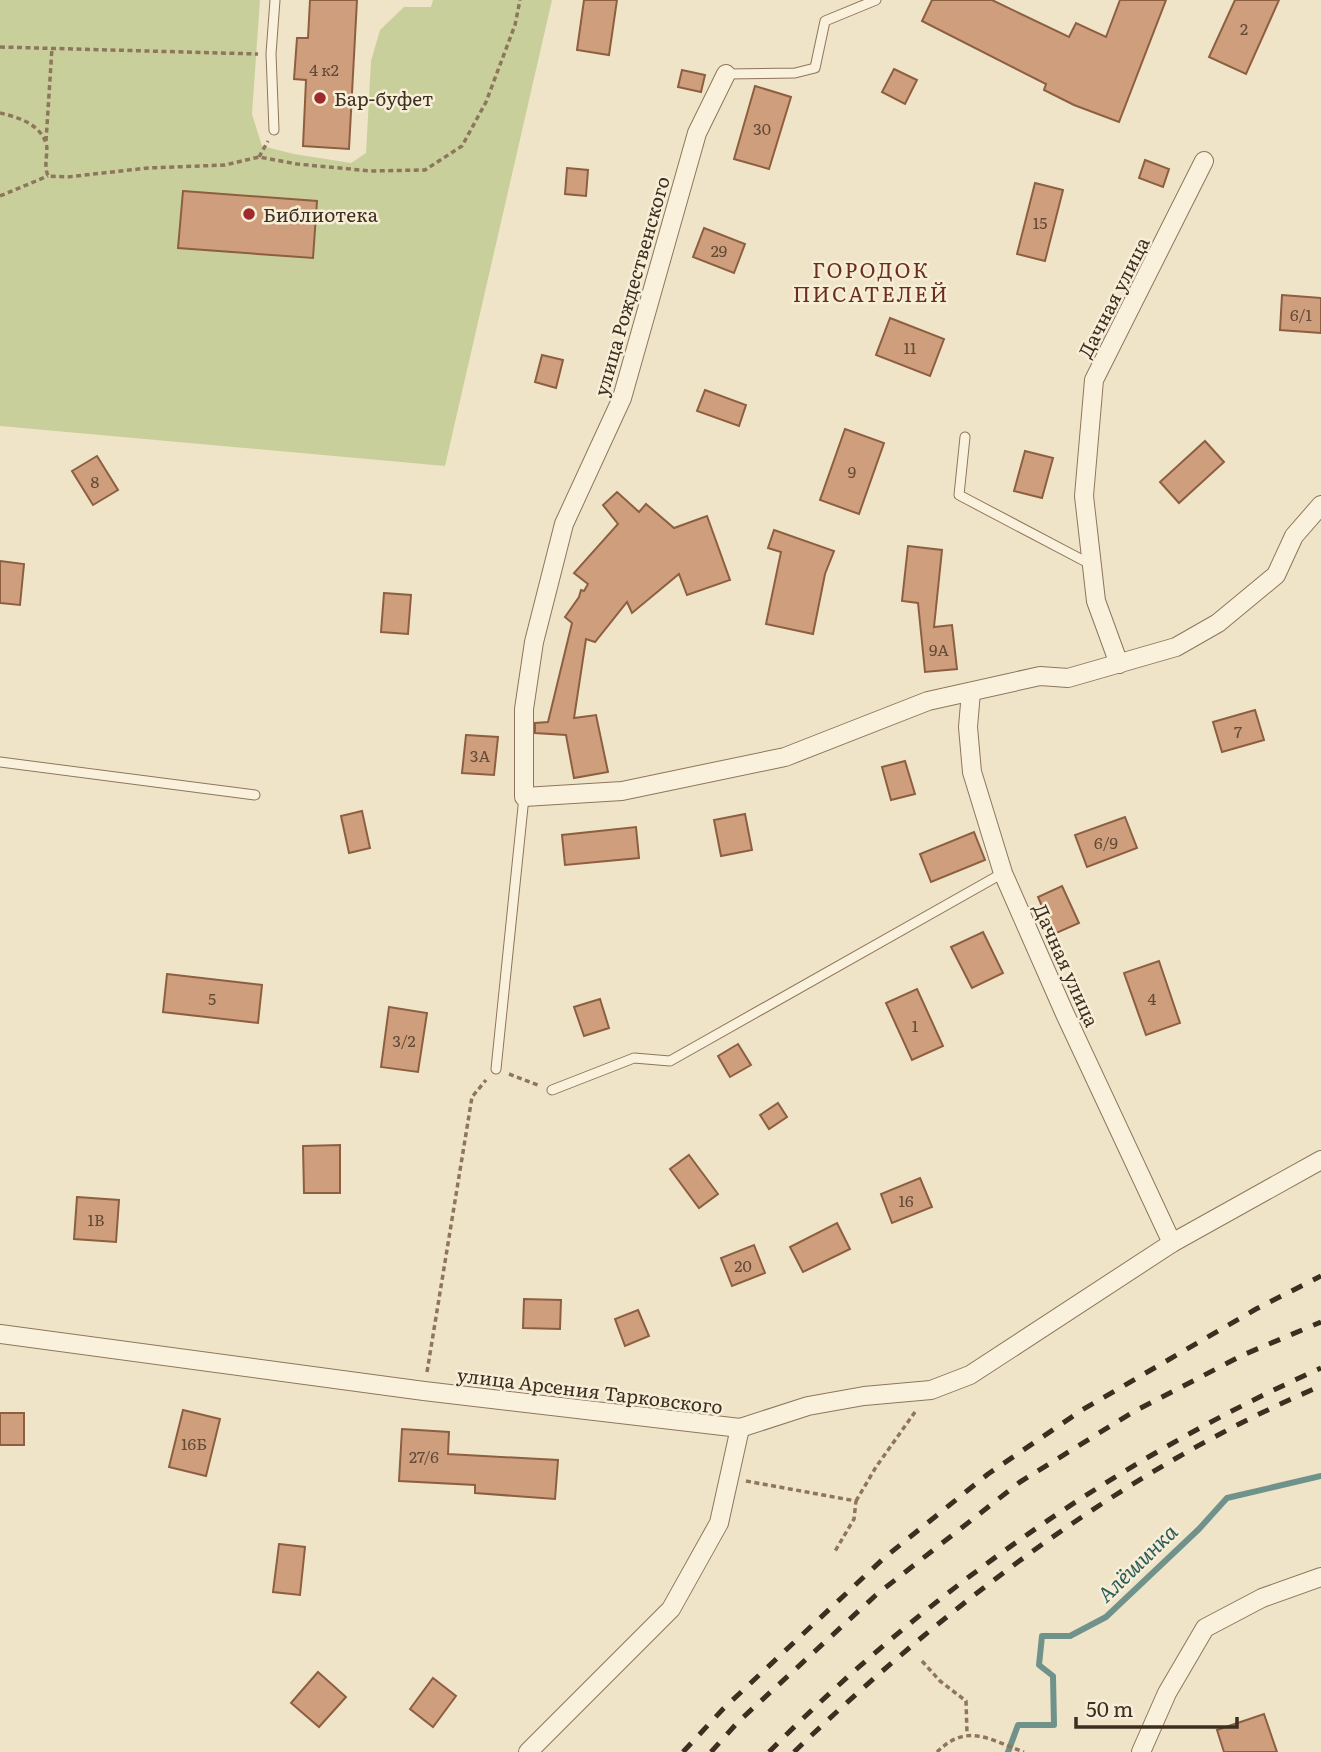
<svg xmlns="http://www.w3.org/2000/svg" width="1321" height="1752" viewBox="0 0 1321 1752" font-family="Literata,serif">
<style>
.green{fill:#c9cf9b}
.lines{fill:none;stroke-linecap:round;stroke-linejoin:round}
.stream{stroke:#6f938a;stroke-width:6}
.building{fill:#cf9f7d;stroke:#8d5f41;stroke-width:2}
.service-casing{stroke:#8d765c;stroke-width:11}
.minor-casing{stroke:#8d765c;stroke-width:20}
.path{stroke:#8d765c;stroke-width:3.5;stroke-dasharray:5 3.5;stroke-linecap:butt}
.service{stroke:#faf1dc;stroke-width:9}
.minor{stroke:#faf1dc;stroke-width:18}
.rail{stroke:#3d2e20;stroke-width:5;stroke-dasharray:12 12;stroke-linecap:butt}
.poi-dot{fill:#9e2a2b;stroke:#f7eed8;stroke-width:2.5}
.labels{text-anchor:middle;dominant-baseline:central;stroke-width:5;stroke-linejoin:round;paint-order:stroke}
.number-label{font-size:16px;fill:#624a37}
.poi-label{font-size:19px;fill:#3d2e20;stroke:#f7eed8;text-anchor:start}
.street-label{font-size:19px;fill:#3d2e20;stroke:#f7eed8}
.neighbourhood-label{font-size:21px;letter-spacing:2px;fill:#6b2e1e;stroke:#f7eed8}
.water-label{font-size:21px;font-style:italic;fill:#2f5d5a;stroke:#f7eed8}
</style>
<rect width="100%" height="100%" fill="#f0e4c8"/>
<path class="green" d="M 0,0 L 260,0 L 252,114 L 262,146 L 294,154 L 351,163 L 366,153 L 371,61 L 380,30 L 404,7 L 431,7 L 433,0 L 552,0 L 445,466 L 0,426 Z"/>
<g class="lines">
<path class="stream" d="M 1008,1752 L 1018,1725 L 1054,1725 L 1053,1676 L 1039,1665 L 1042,1636 L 1070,1636 L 1106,1617 L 1199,1529 L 1227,1498 L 1321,1476"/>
</g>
<g class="building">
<path d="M 310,0 L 357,0 L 349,149 L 303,146 L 306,80 L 294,79 L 297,38 L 308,38 Z"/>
<path d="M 584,0 L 617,0 L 609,55 L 577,50 Z"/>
<path d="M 932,0 L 992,0 L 1069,37 L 1076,23 L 1106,37 L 1120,0 L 1166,0 L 1119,122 L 1074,105 L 1044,90 L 1046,84 L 922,21 Z"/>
<path d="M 1235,0 L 1279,0 L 1246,74 L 1209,57 Z"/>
<path d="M 894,69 L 917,80 L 905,104 L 882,92 Z"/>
<path d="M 682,70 L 705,75 L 701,92 L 678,87 Z"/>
<path d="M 755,86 L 791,97 L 769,169 L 734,159 Z"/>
<path d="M 1145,160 L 1169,169 L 1163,187 L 1139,178 Z"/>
<path d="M 567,168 L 588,170 L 586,196 L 565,194 Z"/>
<path d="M 1035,183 L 1063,190 L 1045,261 L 1017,254 Z"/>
<path d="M 183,191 L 317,201 L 313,258 L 178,248 Z"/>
<path d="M 704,228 L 745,244 L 734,273 L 693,257 Z"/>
<path d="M 1282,295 L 1321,298 L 1321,333 L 1280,330 Z"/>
<path d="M 890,318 L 944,339 L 930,376 L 876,355 Z"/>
<path d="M 542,355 L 563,360 L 556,388 L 535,382 Z"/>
<path d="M 705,390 L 746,405 L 739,426 L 697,411 Z"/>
<path d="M 845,429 L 884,443 L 859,514 L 820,500 Z"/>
<path d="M 1205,441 L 1224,462 L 1179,503 L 1160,482 Z"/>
<path d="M 1025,451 L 1053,458 L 1042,498 L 1014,491 Z"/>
<path d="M 97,456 L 118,490 L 93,505 L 72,471 Z"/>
<path d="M 617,492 L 639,512 L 646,504 L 674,528 L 707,516 L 730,580 L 687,595 L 679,574 L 632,613 L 627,602 L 595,642 L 586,639 L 574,718 L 596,715 L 608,772 L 574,778 L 566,735 L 535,733 L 535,723 L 548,722 L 572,623 L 565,617 L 579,597 L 581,590 L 584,591 L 588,584 L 574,573 L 618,524 L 603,505 Z"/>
<path d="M 774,530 L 834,551 L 825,574 L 813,634 L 766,624 L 781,552 L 768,548 Z"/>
<path d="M 908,546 L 942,550 L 934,627 L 952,625 L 957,669 L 925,672 L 918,603 L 902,601 Z"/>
<path d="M 0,561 L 24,564 L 20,605 L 0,603 Z"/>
<path d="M 384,593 L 411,595 L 408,634 L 381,632 Z"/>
<path d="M 1255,710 L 1264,740 L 1222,752 L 1213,722 Z"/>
<path d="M 466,735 L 498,737 L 494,775 L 462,773 Z"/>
<path d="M 905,761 L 915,794 L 891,800 L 882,767 Z"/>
<path d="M 362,811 L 370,848 L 349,853 L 341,816 Z"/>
<path d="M 745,814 L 752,850 L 721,856 L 714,820 Z"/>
<path d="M 1125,817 L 1137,848 L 1087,867 L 1075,835 Z"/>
<path d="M 636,827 L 639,858 L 565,865 L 562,835 Z"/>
<path d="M 974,832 L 985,860 L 931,882 L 920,854 Z"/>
<path d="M 1062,886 L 1079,923 L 1054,934 L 1038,897 Z"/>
<path d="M 983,932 L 1003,973 L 972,988 L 951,947 Z"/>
<path d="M 1159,961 L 1180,1023 L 1146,1035 L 1124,973 Z"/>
<path d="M 167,974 L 262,985 L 258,1023 L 163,1012 Z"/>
<path d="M 917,989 L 943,1046 L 912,1060 L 886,1003 Z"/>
<path d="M 600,999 L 609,1028 L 584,1036 L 574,1007 Z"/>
<path d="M 389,1007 L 427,1013 L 418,1072 L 381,1067 Z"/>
<path d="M 738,1044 L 751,1065 L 730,1077 L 718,1056 Z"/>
<path d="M 778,1103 L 787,1117 L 769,1129 L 760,1115 Z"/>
<path d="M 340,1145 L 340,1193 L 304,1193 L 303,1146 Z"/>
<path d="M 689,1155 L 718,1194 L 699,1208 L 670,1169 Z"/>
<path d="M 920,1178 L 932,1207 L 892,1223 L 881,1194 Z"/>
<path d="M 77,1197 L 119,1200 L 116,1242 L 74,1239 Z"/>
<path d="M 837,1223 L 850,1249 L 803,1272 L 790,1247 Z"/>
<path d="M 754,1245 L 765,1273 L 732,1286 L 721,1258 Z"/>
<path d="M 524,1299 L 561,1300 L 560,1329 L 523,1328 Z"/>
<path d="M 638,1310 L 649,1336 L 625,1346 L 615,1319 Z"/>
<path d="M 183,1410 L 220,1419 L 206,1476 L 169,1467 Z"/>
<rect x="0" y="1413" width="24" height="32"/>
<path d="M 402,1429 L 449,1432 L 448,1454 L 558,1460 L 555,1499 L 475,1493 L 475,1485 L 399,1481 Z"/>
<path d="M 279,1544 L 305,1547 L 300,1595 L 273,1592 Z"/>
<path d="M 318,1672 L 346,1697 L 319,1727 L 291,1703 Z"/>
<path d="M 433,1678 L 456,1696 L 433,1727 L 410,1709 Z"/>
<path d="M 1264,1714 L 1277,1752 L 1224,1752 L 1217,1730 Z"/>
</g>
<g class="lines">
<defs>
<g id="service">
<path d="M 726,74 L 795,73 L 815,68 L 825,21 L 876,0"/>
<path d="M 274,130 L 271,54 L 275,0"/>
<path d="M 965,437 L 959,495 L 1092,565"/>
<path d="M 0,762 L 255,795"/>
<path d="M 496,1069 L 524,797"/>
<path d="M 552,1090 L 634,1058 L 670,1061 L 1003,873"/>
</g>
<g id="minor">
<path d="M 726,74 L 697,133 L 622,398 L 564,524 L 534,642 L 524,709 L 524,797 L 622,791 L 785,757 L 928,701 L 1040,676 L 1068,678 L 1176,647 L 1218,623 L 1276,575 L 1294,536 L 1321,505"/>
<path d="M 1119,664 L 1096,601 L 1084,496 L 1094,380 L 1204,161"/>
<path d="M 971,692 L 968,727 L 972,772 L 1003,873 L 1065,1014 L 1172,1243"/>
<path d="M 0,1334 L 424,1391 L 740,1428 L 808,1406 L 864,1396 L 931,1390 L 970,1375 L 1172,1243 L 1321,1160"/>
<path d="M 528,1752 L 671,1609 L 719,1523 L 740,1428"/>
<path d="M 1141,1752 L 1167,1693 L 1205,1628 L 1262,1598 L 1321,1577"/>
</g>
</defs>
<use href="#service" class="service-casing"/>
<use href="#minor" class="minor-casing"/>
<g class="path">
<path d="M 0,47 L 258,54"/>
<path d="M 0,113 C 17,117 39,123 46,143 C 49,152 43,163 48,176 L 67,177 L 148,168 L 225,165 L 259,157 L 297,164 L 371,171 L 425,170 L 462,146 L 486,102 L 515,25 L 520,0"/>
<path d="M 46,141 L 52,48"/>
<path d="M 259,157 L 268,141"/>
<path d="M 0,196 L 48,176"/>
<path d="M 509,1074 L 538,1085"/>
<path d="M 427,1372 L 472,1097 L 486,1080"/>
<path d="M 746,1481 L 856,1501 L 854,1519 L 834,1553"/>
<path d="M 856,1501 L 876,1467 L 915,1412"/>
<path d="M 922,1661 L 940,1681 L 966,1701 L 967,1733"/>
<path d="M 937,1752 C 967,1722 990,1740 1024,1752"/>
</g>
<use href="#service" class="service"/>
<use href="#minor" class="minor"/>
<g class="rail">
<path d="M 683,1752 L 723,1709 L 884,1558 L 988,1474 L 1082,1410 L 1256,1309 L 1321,1276"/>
<path d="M 711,1752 L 738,1722 L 876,1595 L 1020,1482 L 1133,1412 L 1243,1355 L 1321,1322"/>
<path d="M 769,1752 C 927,1592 1116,1460 1321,1368"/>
<path d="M 794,1752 C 946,1606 1126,1468 1321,1386"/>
</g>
</g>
<g class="poi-dot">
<circle cx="320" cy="98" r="7"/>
<circle cx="249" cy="214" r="7"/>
</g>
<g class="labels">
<g class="number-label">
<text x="1244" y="28">2</text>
<text x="324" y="69">4 к2</text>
<text x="762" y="128">30</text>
<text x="1040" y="222">15</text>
<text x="719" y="250">29</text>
<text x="1301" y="314">6/1</text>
<text x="910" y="347">11</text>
<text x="852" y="471">9</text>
<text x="95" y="481">8</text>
<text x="939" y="649">9А</text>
<text x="1238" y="731">7</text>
<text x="480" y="755">3А</text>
<text x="1106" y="842">6/9</text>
<text x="212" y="998">5</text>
<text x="1152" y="998">4</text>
<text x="915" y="1025">1</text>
<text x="404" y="1040">3/2</text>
<text x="906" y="1200">16</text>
<text x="96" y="1219">1В</text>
<text x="743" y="1265">20</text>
<text x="194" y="1443">16Б</text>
<text x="424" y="1456">27/6</text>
</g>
<g class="poi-label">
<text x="334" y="98">Бар-буфет</text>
<text x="263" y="214">Библиотека</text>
</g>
<g class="street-label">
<text transform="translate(631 286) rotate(-74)">улица Рождественского</text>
<text transform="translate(1113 297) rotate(-63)">Дачная улица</text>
<text transform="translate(1067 965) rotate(66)">Дачная улица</text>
<text transform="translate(590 1390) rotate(7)">улица Арсения Тарковского</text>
</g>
<g class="neighbourhood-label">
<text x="871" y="268">ГОРОДОК<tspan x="871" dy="24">ПИСАТЕЛЕЙ</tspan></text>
</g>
<g class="water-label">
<text transform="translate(1136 1562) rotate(-44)">Алёшинка</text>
</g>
</g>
<path d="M1076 1717v10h161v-10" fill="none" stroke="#3d2e20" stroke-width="3.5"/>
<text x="1086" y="1717" font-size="21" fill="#3d2e20" stroke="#f7eed8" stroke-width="5" paint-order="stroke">50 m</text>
</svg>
